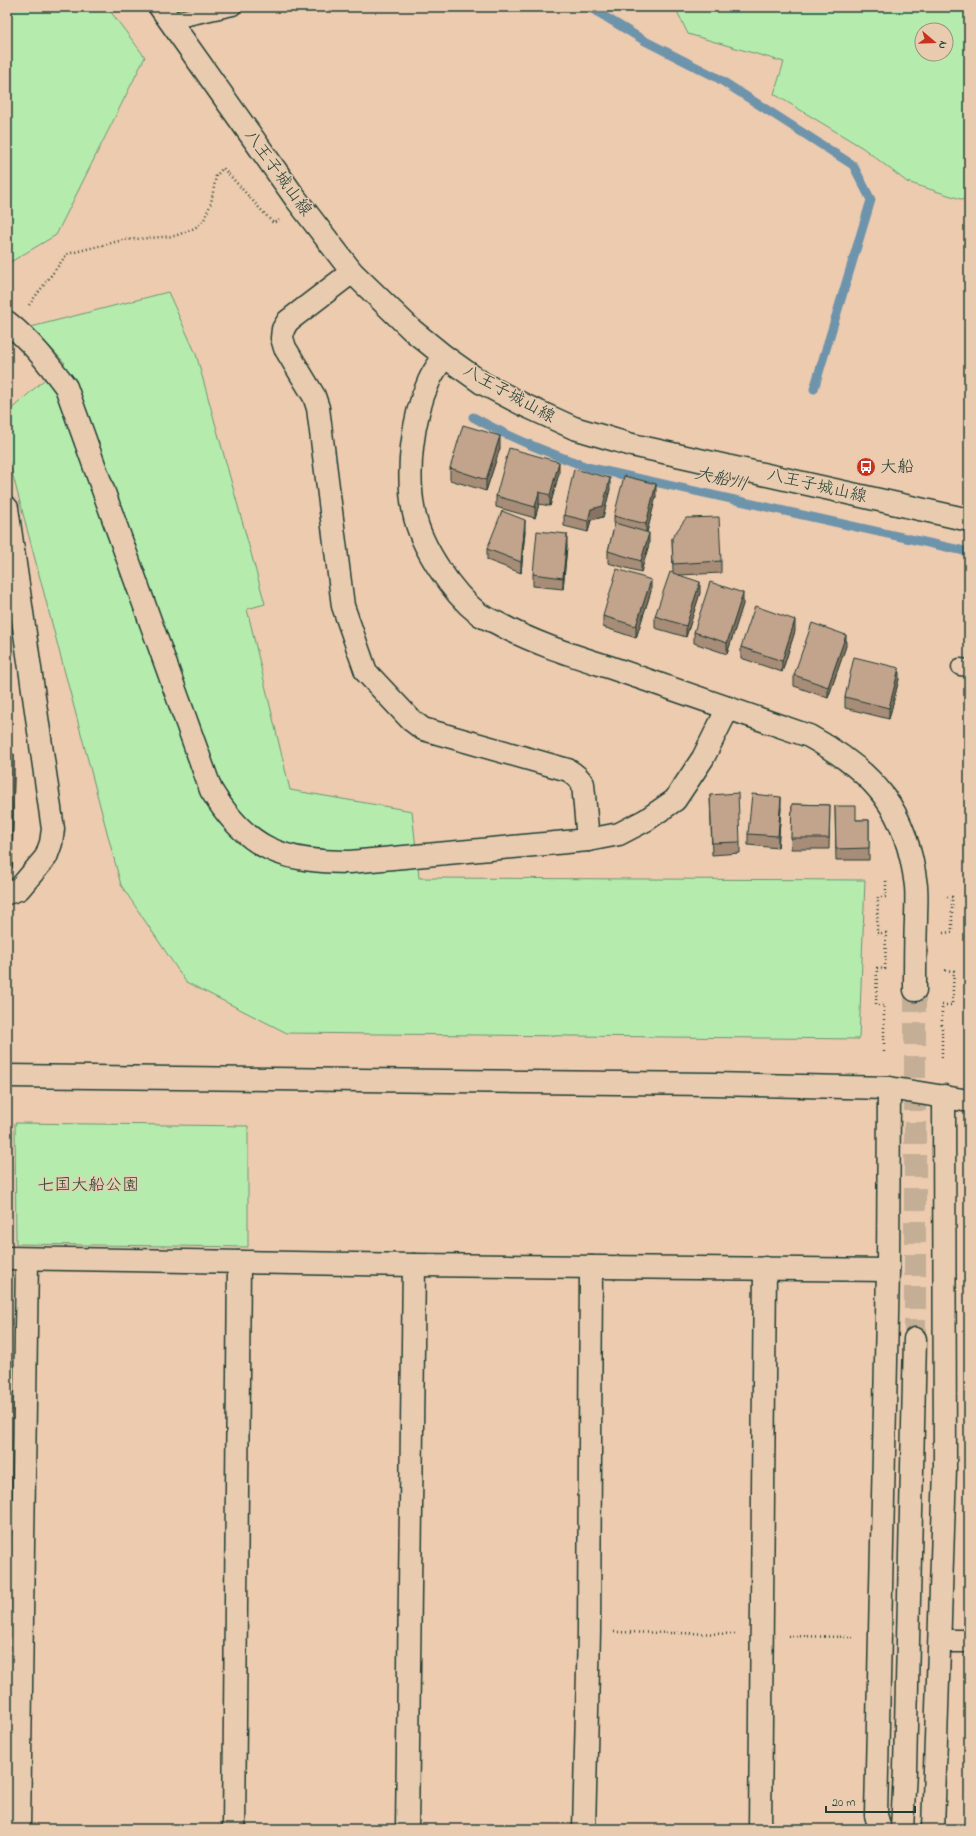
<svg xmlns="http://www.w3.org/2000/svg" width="976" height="1836" viewBox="0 0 976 1836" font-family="'Indie Flower','Klee One',sans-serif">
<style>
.green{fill:#b5ecae;stroke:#6a9471;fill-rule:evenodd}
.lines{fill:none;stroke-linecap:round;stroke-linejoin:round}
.stream{stroke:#6e94ac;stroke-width:9}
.tertiary-tunnel{stroke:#c4af96;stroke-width:22;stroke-dasharray:22 11;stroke-linecap:butt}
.service-casing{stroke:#1f3d34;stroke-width:19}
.minor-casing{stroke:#1f3d34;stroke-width:25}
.tertiary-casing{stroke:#1f3d34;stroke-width:25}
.secondary-casing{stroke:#1f3d34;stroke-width:25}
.path{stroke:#1f3d34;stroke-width:2.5;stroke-dasharray:1 3;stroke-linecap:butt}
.service{stroke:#e9ccb0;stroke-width:16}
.minor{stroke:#e9ccb0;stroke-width:22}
.tertiary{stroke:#e9ccb0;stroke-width:22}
.secondary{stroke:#e9ccb0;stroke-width:22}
.wall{fill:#a78c78;stroke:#1f3d34}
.shaded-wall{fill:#887262;stroke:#1f3d34}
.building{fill:#c2a38c;stroke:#1f3d34}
.labels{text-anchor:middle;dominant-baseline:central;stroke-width:3;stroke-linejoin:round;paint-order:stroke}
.street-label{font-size:17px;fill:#1f3d34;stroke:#e9ccb0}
.poi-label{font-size:17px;fill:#1f3d34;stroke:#e9ccb0;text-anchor:start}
.park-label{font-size:17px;fill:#26463a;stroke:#e9ccb0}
.water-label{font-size:18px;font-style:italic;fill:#26443e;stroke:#e9ccb0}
</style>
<rect width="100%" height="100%" fill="#edcbaf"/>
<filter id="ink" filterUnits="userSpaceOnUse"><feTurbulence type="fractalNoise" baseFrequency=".025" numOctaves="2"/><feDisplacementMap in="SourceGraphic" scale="8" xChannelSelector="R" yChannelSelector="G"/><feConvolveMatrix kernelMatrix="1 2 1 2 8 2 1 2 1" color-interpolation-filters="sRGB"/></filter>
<g filter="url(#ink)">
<g class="green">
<path d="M 7,7 L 107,7 L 145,57 L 56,235 L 7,264 Z"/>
<path d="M 675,7 L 969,7 L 969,207 L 964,200 L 907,182 L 863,148 L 774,94 L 784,62 L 688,34 ZM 922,30 L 946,30 L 946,54 L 922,54 Z"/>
<path d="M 168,292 L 196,354 L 265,604 L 247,609 L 290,790 L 412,811 L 419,878 L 865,880 L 859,1039 L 287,1033 L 186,982 L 121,885 L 7,453 L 7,413 L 44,380 L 65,363 L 31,327 Z"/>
<path d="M 15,1123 L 248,1126 L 248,1247 L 16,1244 Z"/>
</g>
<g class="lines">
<g class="stream">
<path d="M 589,7 L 645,41 L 716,77 L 853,165 L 871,200 L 814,389"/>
<path d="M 473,417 C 510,438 547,452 587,467 L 969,552"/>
</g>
<path class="tertiary-tunnel" d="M 915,990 L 915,1339"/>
<defs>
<g id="service">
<path d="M 170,21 L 233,7"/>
<path d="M 960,667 L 969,668"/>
</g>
<g id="minor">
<path d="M 352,272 L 288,321 L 283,329 L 282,338 L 285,348 L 314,396 L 318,408 L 343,606 L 366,672 L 411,720 L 423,729 L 568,770 C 575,774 579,777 583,784 L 588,840"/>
<path d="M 7,322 C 31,341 48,363 66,387 L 211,790 C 247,850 283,862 350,862 L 588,840 L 619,834 L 646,820 L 675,800 L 703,758 L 728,708"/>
<path d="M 7,508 L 53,829 L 51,843 L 46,857 L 19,889 L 7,893"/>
<path d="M 7,1258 L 414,1265 L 888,1270"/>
<path d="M 940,1641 L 969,1641"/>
<path d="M 19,1829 L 27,1259"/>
<path d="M 234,1829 L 239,1262"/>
<path d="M 407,1829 L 414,1265"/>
<path d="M 584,1829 L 589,1632 L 591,1267"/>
<path d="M 760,1829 L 765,1268"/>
</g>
<g id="tertiary">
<path d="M 444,356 C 439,364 433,372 429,381 C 412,418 406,473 414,513 C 421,547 452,593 479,614 C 485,618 493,621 499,624 C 533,643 572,655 609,667 C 676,690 743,713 809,736 C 875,772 907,810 916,886 C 917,897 916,909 916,920 C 915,943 915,966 915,990"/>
<path d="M 7,1076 L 712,1084 L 889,1088 L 969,1101"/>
<path d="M 880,1829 L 876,1815 L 888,1270 L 889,1088"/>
<path d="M 902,1829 L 905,1770 L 915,1339"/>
<path d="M 933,1829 L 945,1469 L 944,1096"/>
</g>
<path id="secondary" d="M 160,7 L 296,199 L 352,272 L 412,330 L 444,356 L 482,383 L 524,405 L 574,428 L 632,445 L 969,520"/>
</defs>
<use href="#service" class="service-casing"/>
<use href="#minor" class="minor-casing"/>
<use href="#tertiary" class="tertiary-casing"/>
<use href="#secondary" class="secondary-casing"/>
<g class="path">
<path d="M 29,305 L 67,254 L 123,240 L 175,236 L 195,228 L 204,220 L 211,203 L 216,176 L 223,168 L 273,223 L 279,220"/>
<path d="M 943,933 L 952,932 L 952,897 L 944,897"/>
<path d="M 884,1052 L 884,1005 L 876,1005 L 877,968 L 885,969 L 886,933 L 877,933 L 878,897 L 886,897 L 886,881"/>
<path d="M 942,1057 L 942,1005 L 952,1005 L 954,971 L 943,970"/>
<path d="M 614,1632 L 735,1634"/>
<path d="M 788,1636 L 853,1637"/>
</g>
<use href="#service" class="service"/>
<use href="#minor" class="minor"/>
<use href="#tertiary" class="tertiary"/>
<use href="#secondary" class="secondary"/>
</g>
<g class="wall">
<path d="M 500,448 L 486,491 L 450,480 L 450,468 Z"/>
<path d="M 559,473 L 550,506 L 539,504 L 535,518 L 496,507 L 496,496 Z"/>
<path d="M 610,489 L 603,517 L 591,520 L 588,532 L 564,526 L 564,515 Z"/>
<path d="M 656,496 L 647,532 L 649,544 L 641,572 L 608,563 L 608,551 L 614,528 L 614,516 Z"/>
<path d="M 525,531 L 521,573 L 487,560 L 487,549 Z"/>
<path d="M 672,538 L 721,561 L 721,573 L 679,575 L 700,593 L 686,637 L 655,628 L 655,616 L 673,573 Z"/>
<path d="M 567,546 L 563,589 L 533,586 L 533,574 Z"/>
<path d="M 651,591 L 636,638 L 603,627 L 603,616 Z"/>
<path d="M 743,604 L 727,654 L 694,643 L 694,632 Z"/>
<path d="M 795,631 L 782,672 L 741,658 L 741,647 Z"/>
<path d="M 846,646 L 828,698 L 794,686 L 794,675 Z"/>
<path d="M 899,679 L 889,719 L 845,708 L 845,697 Z"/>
<path d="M 7,754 L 14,775 L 12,868 L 7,868 Z"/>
<path d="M 710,795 L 740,842 L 740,853 L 712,855 Z"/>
<path d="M 792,804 L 830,805 L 829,849 L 791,849 Z"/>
<path d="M 835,806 L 856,820 L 869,820 L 869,860 L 836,860 Z"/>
<path d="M 781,808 L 778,848 L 748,845 L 748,834 Z"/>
</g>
<g class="shaded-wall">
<path d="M 500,436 L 500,448 L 486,491 L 486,480 Z"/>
<path d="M 559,462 L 559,473 L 550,506 L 550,495 Z"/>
<path d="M 610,478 L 610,489 L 603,517 L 591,520 L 588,532 L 588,521 L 591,509 Z"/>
<path d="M 656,484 L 656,496 L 646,536 L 646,524 Z"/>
<path d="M 539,492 L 539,504 L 535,518 L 535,507 Z"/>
<path d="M 525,520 L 525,531 L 521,573 L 521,562 Z"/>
<path d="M 649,533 L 649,544 L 641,572 L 641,561 Z"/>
<path d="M 567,534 L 567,546 L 563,589 L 563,578 Z"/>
<path d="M 651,580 L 651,591 L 636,638 L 636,626 Z"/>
<path d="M 700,582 L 700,593 L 686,637 L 686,626 Z"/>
<path d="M 743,593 L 743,604 L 727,654 L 727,643 Z"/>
<path d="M 795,620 L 795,631 L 782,672 L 782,661 Z"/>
<path d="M 846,635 L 846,646 L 828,698 L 828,687 Z"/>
<path d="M 899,668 L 899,679 L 889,719 L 889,708 Z"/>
<path d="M 14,754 L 14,775 L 12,868 L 12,847 Z"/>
<path d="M 781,797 L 781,808 L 778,848 L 778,836 Z"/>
</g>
<g class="building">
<path d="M 463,425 L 500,436 L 486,480 L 450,468 Z"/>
<path d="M 509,448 L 559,462 L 550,495 L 539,492 L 535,507 L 496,496 Z"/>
<path d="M 574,469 L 610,478 L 603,506 L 591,509 L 588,521 L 564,515 Z"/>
<path d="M 624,476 L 656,484 L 646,524 L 614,516 Z"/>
<path d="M 502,511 L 525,520 L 521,562 L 487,549 Z"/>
<path d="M 719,517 L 721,561 L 673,564 L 672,538 L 686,518 Z"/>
<path d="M 615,523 L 649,533 L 641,561 L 608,551 Z"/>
<path d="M 537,531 L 567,534 L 563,578 L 533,574 Z"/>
<path d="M 617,569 L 651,580 L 636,626 L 603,616 Z"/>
<path d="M 670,572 L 700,582 L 686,626 L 655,616 Z"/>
<path d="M 710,582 L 743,593 L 727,643 L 694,632 Z"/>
<path d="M 755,606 L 795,620 L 782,661 L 741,647 Z"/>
<path d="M 812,623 L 846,635 L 828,687 L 794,675 Z"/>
<path d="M 854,657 L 899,668 L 889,708 L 845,697 Z"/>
<path d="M 7,754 L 14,754 L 12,847 L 7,847 Z"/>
<path d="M 738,793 L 740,842 L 712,843 L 710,795 Z"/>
<path d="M 752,794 L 781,797 L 778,836 L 748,834 Z"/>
<path d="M 792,804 L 830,805 L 829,838 L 791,838 Z"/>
<path d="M 835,806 L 856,806 L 856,820 L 869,820 L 869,848 L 836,849 Z"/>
<path d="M 7,1175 L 8,1175 L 7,1223 Z"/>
</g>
</g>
<defs>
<symbol id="bus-disc" viewBox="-11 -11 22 22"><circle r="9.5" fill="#c8321e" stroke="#e9ccb0"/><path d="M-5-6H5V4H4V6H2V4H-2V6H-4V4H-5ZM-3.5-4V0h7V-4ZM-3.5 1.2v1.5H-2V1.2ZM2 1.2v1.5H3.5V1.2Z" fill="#fff"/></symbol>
</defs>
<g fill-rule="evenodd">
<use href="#bus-disc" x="855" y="456" width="22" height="22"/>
</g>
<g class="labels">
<g class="street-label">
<text transform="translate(278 173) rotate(54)">八王子城山線</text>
<text transform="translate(509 394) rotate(29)">八王子城山線</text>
<text transform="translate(817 486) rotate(13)">八王子城山線</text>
</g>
<g class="poi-label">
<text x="880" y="467">大船</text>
</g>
<g class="park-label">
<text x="88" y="1185">七国大船公園</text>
</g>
<g class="water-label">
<text transform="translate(721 480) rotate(13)">大船川</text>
</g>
</g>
<rect width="976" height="1836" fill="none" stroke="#e9ccb0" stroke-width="24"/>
<rect x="12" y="12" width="952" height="1812" fill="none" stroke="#1f3d34" stroke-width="1.5" filter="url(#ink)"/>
<g transform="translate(934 42) rotate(109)"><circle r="19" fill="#e9ccb0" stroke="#98937e"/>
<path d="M0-3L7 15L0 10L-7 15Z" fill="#c8321e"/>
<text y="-6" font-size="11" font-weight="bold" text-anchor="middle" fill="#1f3d34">N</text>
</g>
<path d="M826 1806v6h89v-6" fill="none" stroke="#1f3d34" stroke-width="2"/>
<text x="832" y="1806" font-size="12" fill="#1f3d34" stroke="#e9ccb0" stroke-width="3" paint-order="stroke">20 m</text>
</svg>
